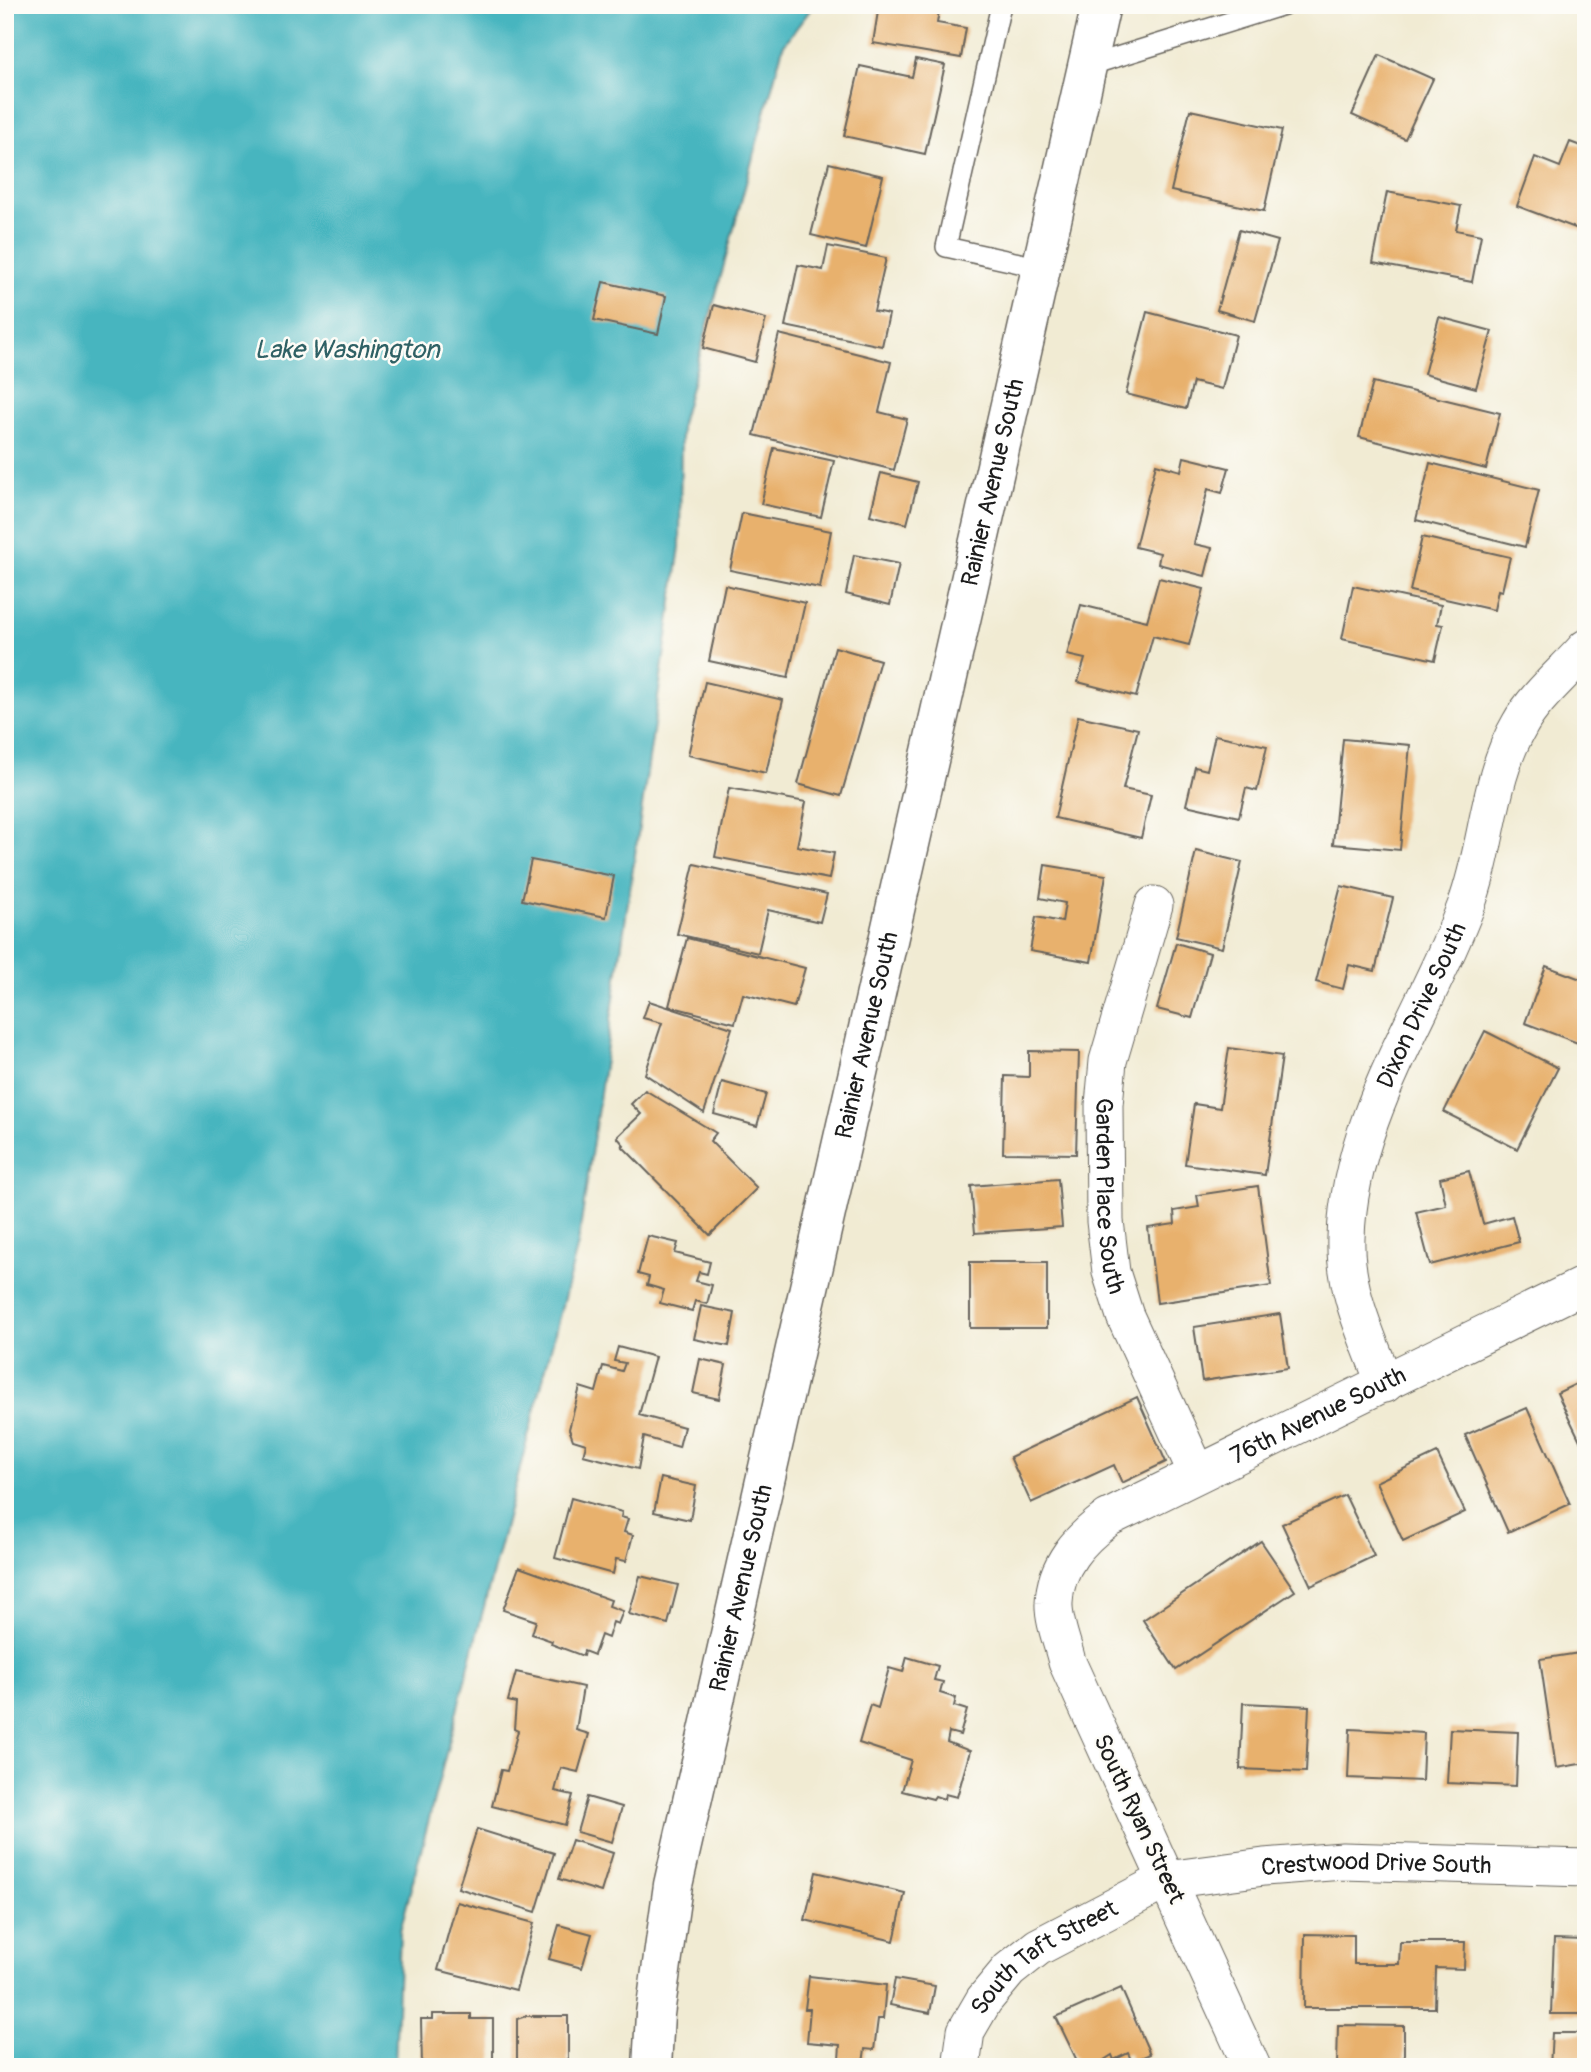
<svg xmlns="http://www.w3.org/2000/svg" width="1591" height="2072" viewBox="0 0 1591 2072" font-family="Pangolin,sans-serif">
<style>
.water{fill:#46b5bf;stroke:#31686e;stroke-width:2}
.building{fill:#e8b16d}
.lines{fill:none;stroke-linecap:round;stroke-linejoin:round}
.lane-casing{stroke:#67645c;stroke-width:22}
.street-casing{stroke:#67645c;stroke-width:39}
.primary-casing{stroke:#67645c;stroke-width:41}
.lane{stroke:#fff;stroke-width:19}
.street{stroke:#fff;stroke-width:37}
.primary{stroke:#fff;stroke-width:38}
.labels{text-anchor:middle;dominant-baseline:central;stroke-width:5;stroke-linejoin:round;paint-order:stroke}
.street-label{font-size:24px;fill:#1c1c1c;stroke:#fdfcf7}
.water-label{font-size:26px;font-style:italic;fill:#2f6165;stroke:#fdfcf7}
</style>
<rect width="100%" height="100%" fill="#fdfcf7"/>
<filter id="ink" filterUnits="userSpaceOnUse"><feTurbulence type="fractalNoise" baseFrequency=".0143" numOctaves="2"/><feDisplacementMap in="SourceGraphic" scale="14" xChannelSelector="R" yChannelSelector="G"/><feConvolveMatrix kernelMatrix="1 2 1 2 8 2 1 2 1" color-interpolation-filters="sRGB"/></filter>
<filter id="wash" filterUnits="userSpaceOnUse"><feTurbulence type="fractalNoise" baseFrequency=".00686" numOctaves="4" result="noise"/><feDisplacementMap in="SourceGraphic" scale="28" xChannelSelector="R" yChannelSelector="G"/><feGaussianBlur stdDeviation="1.57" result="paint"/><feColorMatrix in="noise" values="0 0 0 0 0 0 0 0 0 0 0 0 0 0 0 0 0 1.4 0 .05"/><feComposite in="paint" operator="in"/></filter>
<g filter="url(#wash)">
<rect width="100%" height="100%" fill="#f1ebd3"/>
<path class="water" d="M 5,5 L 814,5 L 783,46 L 681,424 L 680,547 L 578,1244 L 400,1931 L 395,2067 L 5,2067 Z"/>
<g id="blocks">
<g class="building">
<path d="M 879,5 L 940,5 L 937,23 L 966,28 L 961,58 L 873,43 Z"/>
<path d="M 1379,55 L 1433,79 L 1405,139 L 1352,115 Z"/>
<path d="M 916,59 L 945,65 L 925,154 L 844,136 L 860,66 L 912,77 Z"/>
<path d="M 1190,110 L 1282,130 L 1264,211 L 1171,191 Z"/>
<path d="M 1570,142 L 1586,148 L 1586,232 L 1517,206 L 1535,157 L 1560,167 Z"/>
<path d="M 829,163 L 883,176 L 866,248 L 811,235 Z"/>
<path d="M 1387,192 L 1461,206 L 1456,230 L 1481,235 L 1472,282 L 1373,263 Z"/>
<path d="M 1239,230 L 1278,241 L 1255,321 L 1217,310 Z"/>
<path d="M 828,246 L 886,258 L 874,311 L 889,314 L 882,346 L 785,326 L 798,265 L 823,270 Z"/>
<path d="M 603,282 L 666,296 L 658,334 L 594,320 Z"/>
<path d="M 714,305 L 766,319 L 755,362 L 703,348 Z"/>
<path d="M 1147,312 L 1236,335 L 1222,389 L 1193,382 L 1186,409 L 1126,394 Z"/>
<path d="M 1439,317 L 1492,331 L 1476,388 L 1424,374 Z"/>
<path d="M 779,334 L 891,362 L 879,412 L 907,419 L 894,470 L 754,435 Z"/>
<path d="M 1373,382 L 1500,413 L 1486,469 L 1359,437 Z"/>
<path d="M 774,448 L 834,461 L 821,517 L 761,504 Z"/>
<path d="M 1184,457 L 1229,468 L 1222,493 L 1208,489 L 1194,544 L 1212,548 L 1205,576 L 1158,564 L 1160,553 L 1135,547 L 1156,464 L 1181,471 Z"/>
<path d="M 1430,463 L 1539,490 L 1525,547 L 1416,520 Z"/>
<path d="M 881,473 L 918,482 L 907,524 L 870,515 Z"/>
<path d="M 742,513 L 831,531 L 820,588 L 730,570 Z"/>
<path d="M 1422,537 L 1510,557 L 1502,591 L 1498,590 L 1494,610 L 1410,591 Z"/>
<path d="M 854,555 L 899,564 L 890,605 L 846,594 Z"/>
<path d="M 1159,578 L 1204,589 L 1189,645 L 1153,636 L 1136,697 L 1078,682 L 1085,659 L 1067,655 L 1081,605 L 1147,621 Z"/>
<path d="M 725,585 L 805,603 L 788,678 L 709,661 Z"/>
<path d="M 1353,586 L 1441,605 L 1437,624 L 1443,625 L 1435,660 L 1342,639 Z"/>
<path d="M 835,647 L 880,660 L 841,796 L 798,784 Z"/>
<path d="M 705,682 L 783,700 L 766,773 L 688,755 Z"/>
<path d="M 1078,716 L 1138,729 L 1123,789 L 1151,795 L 1141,838 L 1055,818 Z"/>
<path d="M 1215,735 L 1267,746 L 1257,791 L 1246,788 L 1239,817 L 1186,805 L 1195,767 L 1207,770 Z"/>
<path d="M 1343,739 L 1410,745 L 1400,850 L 1333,844 Z"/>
<path d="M 729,788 L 806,802 L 797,846 L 834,853 L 829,879 L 715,857 Z"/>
<path d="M 1196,851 L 1242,862 L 1222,948 L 1176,937 Z"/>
<path d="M 531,860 L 614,876 L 606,917 L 522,900 Z"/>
<path d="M 694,864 L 827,894 L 820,922 L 768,910 L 758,953 L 677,934 Z"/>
<path d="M 1045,865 L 1106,875 L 1091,962 L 1030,951 L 1036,917 L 1062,922 L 1065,903 L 1040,898 Z"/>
<path d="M 1341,886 L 1393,898 L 1375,971 L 1349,965 L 1343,989 L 1316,982 Z"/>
<path d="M 687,938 L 805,968 L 794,1007 L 743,994 L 735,1023 L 669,1006 Z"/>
<path d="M 1176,943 L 1210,953 L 1192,1018 L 1157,1009 Z"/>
<path d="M 1546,966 L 1586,981 L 1586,1037 L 1583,1045 L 1525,1023 Z"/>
<path d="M 649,1001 L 732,1028 L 704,1113 L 645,1074 L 662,1023 L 643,1018 Z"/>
<path d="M 1485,1031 L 1558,1068 L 1517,1149 L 1444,1112 Z"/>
<path d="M 1229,1048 L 1282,1056 L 1265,1175 L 1185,1164 L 1194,1104 L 1220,1108 Z"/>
<path d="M 1029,1051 L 1079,1052 L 1076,1154 L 1003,1153 L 1005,1076 L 1029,1077 Z"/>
<path d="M 722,1082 L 766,1094 L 757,1126 L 714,1114 Z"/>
<path d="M 645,1090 L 716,1133 L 710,1141 L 757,1188 L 710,1235 L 622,1146 L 624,1145 L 617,1137 L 641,1114 L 631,1104 Z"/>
<path d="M 1469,1171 L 1483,1224 L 1512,1216 L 1519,1242 L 1430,1265 L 1416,1212 L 1446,1205 L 1440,1178 Z"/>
<path d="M 1058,1179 L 1062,1227 L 975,1233 L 971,1186 Z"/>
<path d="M 1258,1186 L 1271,1286 L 1157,1303 L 1148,1228 L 1175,1224 L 1174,1211 L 1199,1207 L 1197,1195 Z"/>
<path d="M 648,1236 L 678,1243 L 675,1253 L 710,1262 L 707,1274 L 699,1272 L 696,1281 L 712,1285 L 707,1304 L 695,1301 L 692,1311 L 660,1303 L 664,1290 L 647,1285 L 649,1277 L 638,1274 Z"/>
<rect x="970" y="1262" width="77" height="66"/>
<path d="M 701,1306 L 735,1313 L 729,1346 L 694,1339 Z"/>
<path d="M 1280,1314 L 1288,1368 L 1202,1381 L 1194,1327 Z"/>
<path d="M 618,1347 L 655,1357 L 639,1415 L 684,1427 L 679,1447 L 644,1437 L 638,1469 L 583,1455 L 586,1444 L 573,1440 L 569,1429 L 580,1387 L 596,1392 L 603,1366 L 622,1371 L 625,1363 L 614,1361 Z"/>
<path d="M 700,1359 L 726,1365 L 719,1399 L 693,1393 Z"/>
<path d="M 1586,1379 L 1586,1453 L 1557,1393 Z"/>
<path d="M 1137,1397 L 1166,1462 L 1122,1483 L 1114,1465 L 1031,1503 L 1010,1457 Z"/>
<path d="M 1527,1408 L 1570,1504 L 1508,1532 L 1465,1435 Z"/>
<path d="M 1437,1453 L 1465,1512 L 1403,1541 L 1376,1482 Z"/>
<path d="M 661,1478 L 696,1486 L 690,1520 L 654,1512 Z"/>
<path d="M 1345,1495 L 1374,1556 L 1311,1586 L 1282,1524 Z"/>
<path d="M 571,1498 L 622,1512 L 621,1517 L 628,1519 L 624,1532 L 633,1535 L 626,1561 L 616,1559 L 613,1574 L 555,1558 Z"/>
<path d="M 1261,1541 L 1295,1591 L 1176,1670 L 1143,1620 Z"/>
<path d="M 519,1567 L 611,1600 L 609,1606 L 623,1611 L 618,1624 L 613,1622 L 608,1638 L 601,1635 L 594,1655 L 584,1651 L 583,1656 L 551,1644 L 552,1641 L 532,1634 L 536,1621 L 503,1610 Z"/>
<path d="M 640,1576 L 678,1585 L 668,1624 L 629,1614 Z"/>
<path d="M 1586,1652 L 1586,1763 L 1556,1768 L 1540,1659 Z"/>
<path d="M 907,1657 L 938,1666 L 934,1680 L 943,1682 L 940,1693 L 956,1698 L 954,1706 L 967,1710 L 960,1735 L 949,1732 L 947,1742 L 970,1751 L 957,1797 L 945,1794 L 944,1799 L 935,1796 L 933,1799 L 902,1791 L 911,1760 L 859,1743 L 870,1705 L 878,1708 L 889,1668 L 903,1672 Z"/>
<path d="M 516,1672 L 583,1687 L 576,1730 L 589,1734 L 578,1772 L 561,1768 L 555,1791 L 573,1795 L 565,1825 L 492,1806 L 501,1770 L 507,1771 L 518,1731 L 514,1729 L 516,1703 L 508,1701 Z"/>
<path d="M 1243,1703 L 1309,1706 L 1306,1772 L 1240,1769 Z"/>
<path d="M 1350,1729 L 1424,1733 L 1422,1781 L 1348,1778 Z"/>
<path d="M 1450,1729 L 1518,1732 L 1516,1786 L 1447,1783 Z"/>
<path d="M 587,1797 L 622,1807 L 612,1842 L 577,1832 Z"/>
<path d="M 477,1829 L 554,1853 L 536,1912 L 458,1888 Z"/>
<path d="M 572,1840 L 613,1853 L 601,1892 L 559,1879 Z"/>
<path d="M 816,1872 L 905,1893 L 894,1941 L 805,1920 Z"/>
<path d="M 457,1902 L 534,1923 L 516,1990 L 438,1970 Z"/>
<path d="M 559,1925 L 592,1934 L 582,1968 L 549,1959 Z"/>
<path d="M 1305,1934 L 1354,1935 L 1354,1964 L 1399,1964 L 1400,1942 L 1465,1942 L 1464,1969 L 1436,1968 L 1435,2008 L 1304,2008 Z"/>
<path d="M 1554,1939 L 1586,1940 L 1586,2014 L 1551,2014 Z"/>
<path d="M 809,1976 L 886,1985 L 883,2019 L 878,2019 L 874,2050 L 865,2049 L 863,2063 L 839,2060 L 840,2045 L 807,2042 L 810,2009 L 805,2009 Z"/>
<path d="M 895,1979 L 935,1986 L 930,2013 L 890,2005 Z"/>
<path d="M 1121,1988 L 1150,2054 L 1132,2062 L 1128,2053 L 1114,2060 L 1112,2055 L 1093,2067 L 1080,2067 L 1056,2017 Z"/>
<path d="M 433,2014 L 471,2014 L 471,2019 L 493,2019 L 493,2067 L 422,2067 L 421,2019 L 433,2019 Z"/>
<path d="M 526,2016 L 568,2016 L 568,2063 L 517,2062 L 517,2019 Z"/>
<path d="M 1338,2025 L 1404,2026 L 1404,2067 L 1337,2067 Z"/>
<path d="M 1552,2033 L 1586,2033 L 1586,2067 L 1550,2067 Z"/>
</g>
</g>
</g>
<g filter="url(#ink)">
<use href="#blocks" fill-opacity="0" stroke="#67645c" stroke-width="2"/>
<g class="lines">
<defs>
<g id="lane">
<path d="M 1001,5 L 946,247 L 1042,268"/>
<path d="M 1088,66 L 1284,5"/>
</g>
<g id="street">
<path id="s1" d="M 1154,905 L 1108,1061 L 1104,1105 L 1105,1221 L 1111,1272 L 1125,1316 L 1197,1473"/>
<path id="s2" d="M 1385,1384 C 1367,1336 1344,1290 1346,1238 C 1349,1118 1425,1015 1466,906 C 1488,848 1488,778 1520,724 C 1534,698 1566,671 1586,648"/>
<path id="s3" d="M 961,2067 L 966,2031 L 984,2000 L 1009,1970 L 1038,1947 L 1166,1880 L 1264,1867 L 1343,1861 L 1586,1868"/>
<path id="s4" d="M 1252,2067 L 1067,1662 C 1063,1644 1053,1621 1054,1603 C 1055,1565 1080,1539 1108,1518 L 1586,1284"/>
</g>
<g id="primary">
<path id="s5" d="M 652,2067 L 655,2014 L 673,1885 L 1101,5"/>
</g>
</defs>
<use href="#lane" class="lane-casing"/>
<use href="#street" class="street-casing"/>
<use href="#primary" class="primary-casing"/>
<use href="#lane" class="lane"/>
<use href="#street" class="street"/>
<use href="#primary" class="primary"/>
</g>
</g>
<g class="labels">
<g class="street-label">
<text stroke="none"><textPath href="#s5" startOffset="1622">Rainier Avenue South</textPath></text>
<text stroke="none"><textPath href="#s2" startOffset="399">Dixon Drive South</textPath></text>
<text stroke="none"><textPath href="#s5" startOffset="1055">Rainier Avenue South</textPath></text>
<text stroke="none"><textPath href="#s1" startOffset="298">Garden Place South</textPath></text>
<text stroke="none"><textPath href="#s4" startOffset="844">76th Avenue South</textPath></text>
<text stroke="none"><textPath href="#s5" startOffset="488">Rainier Avenue South</textPath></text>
<text transform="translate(1139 1819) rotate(65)">South Ryan Street</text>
<text stroke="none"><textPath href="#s3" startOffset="504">Crestwood Drive South</textPath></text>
<text stroke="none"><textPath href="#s3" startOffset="147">South Taft Street</textPath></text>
</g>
<g class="water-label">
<text x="347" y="350">Lake Washington</text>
</g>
</g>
<rect width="1591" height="2072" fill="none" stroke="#fdfcf7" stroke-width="28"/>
</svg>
